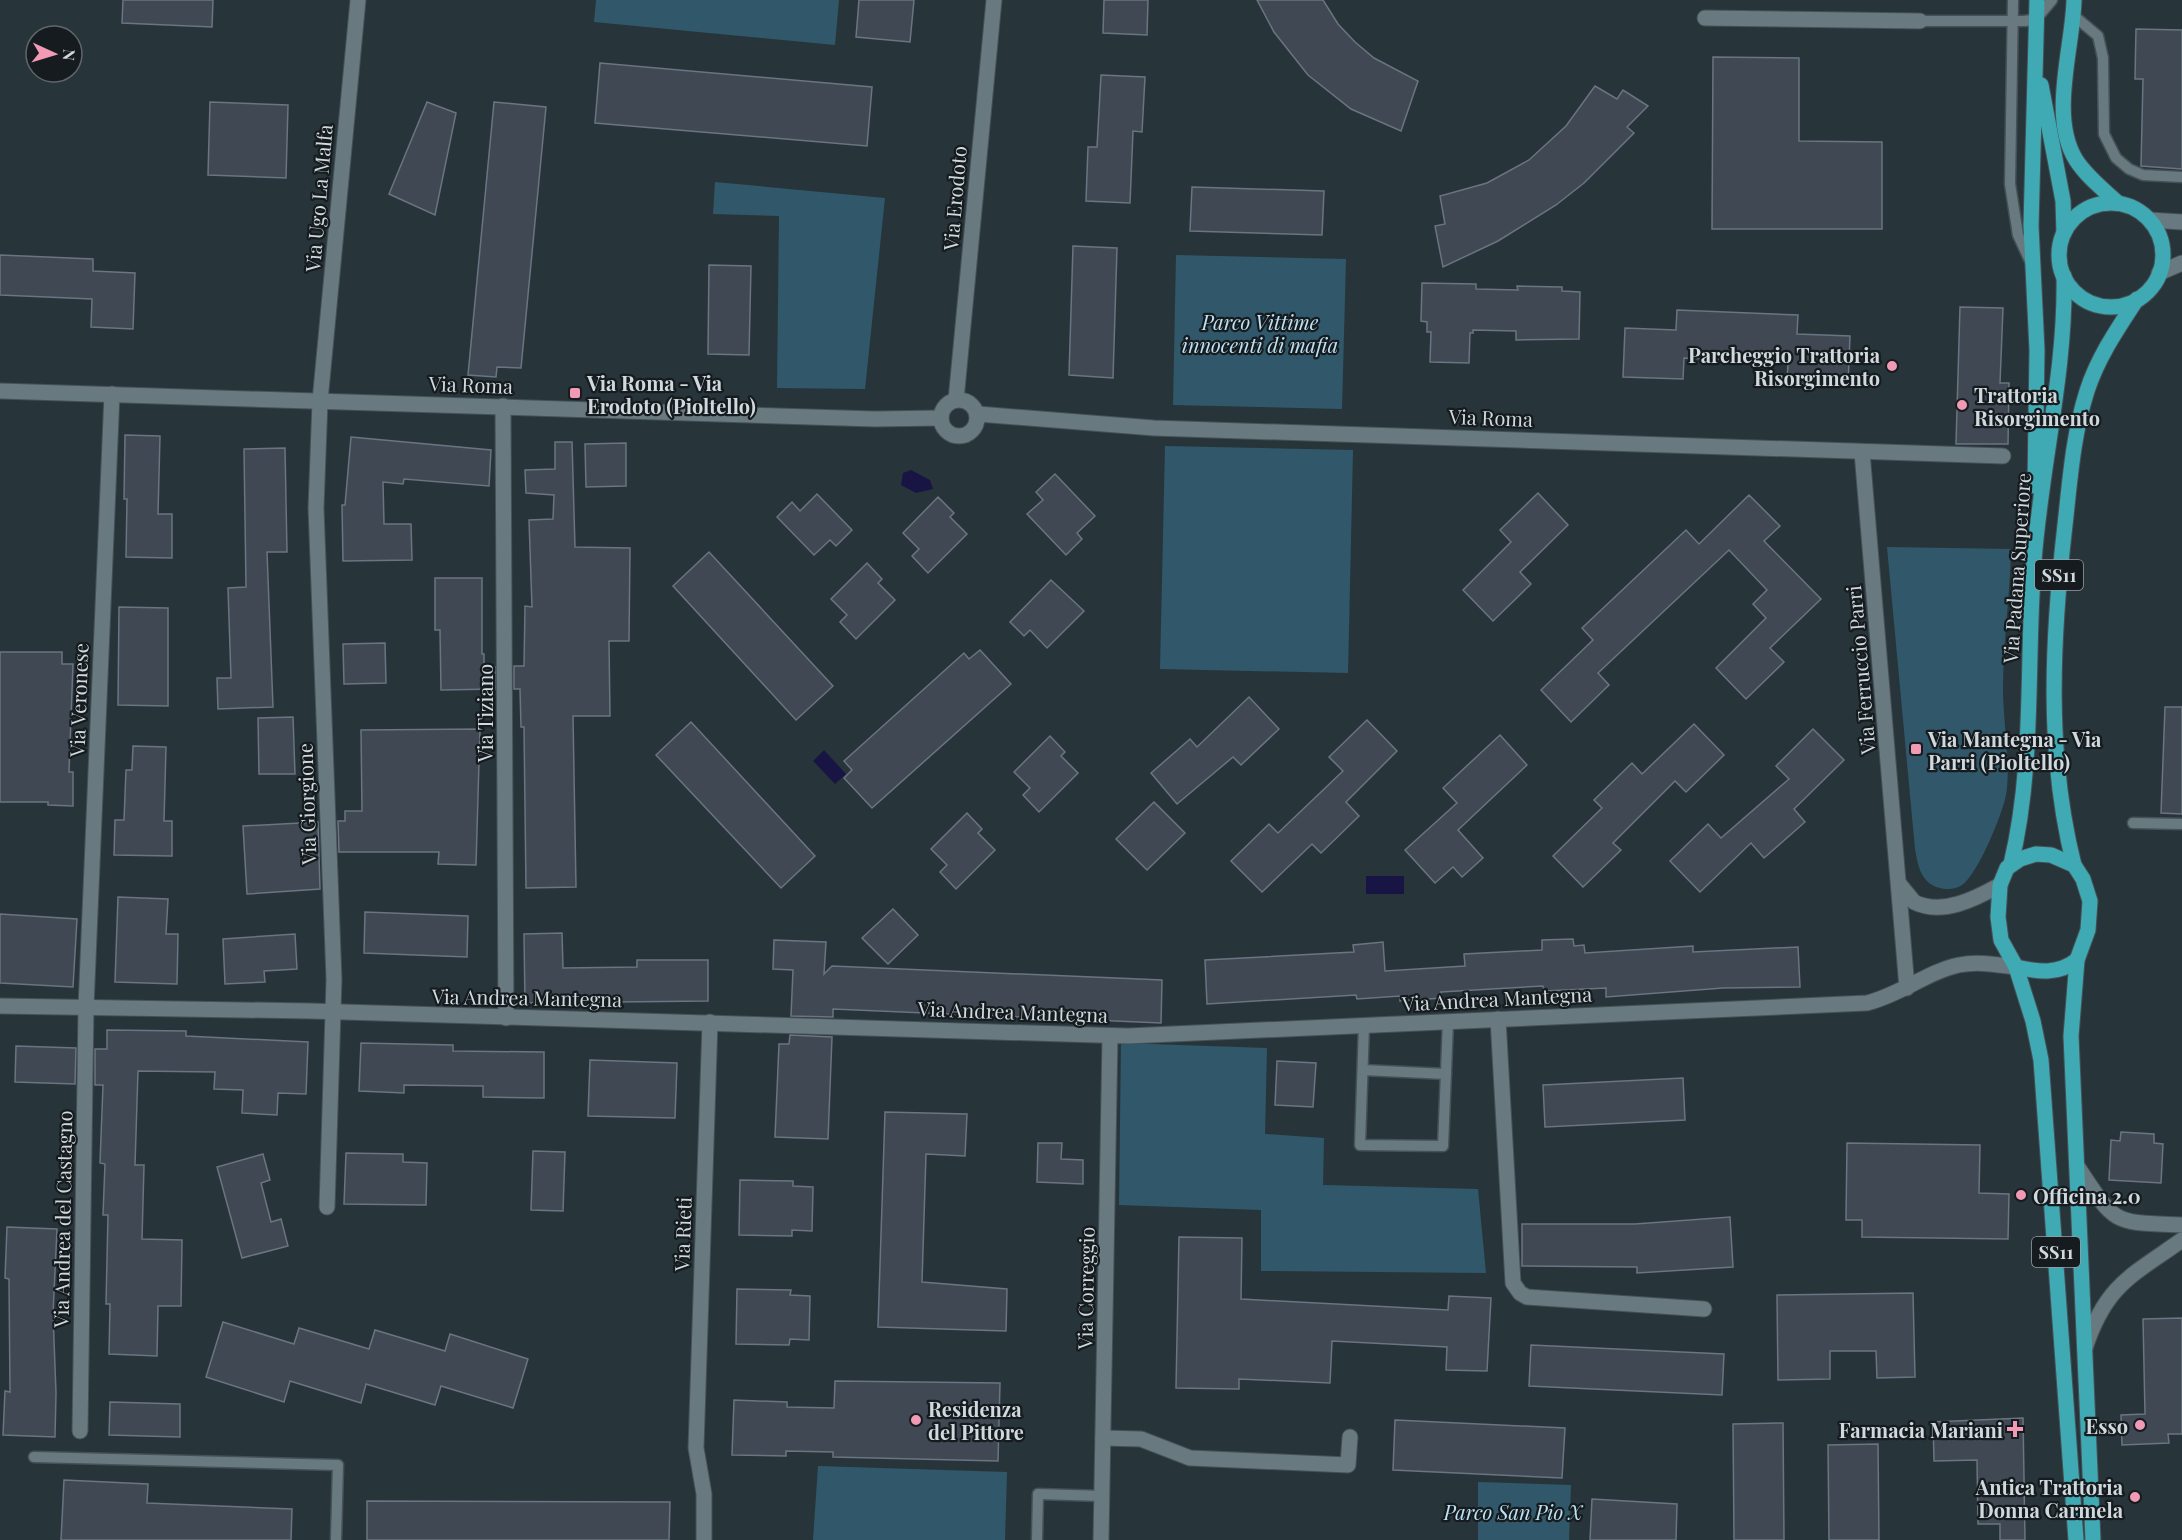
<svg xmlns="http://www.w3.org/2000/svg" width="2182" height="1540" viewBox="0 0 2182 1540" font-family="'Playfair Display',serif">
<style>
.green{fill:#30586a}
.water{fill:#181545}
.building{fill:#3f4853;stroke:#6b7480;stroke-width:1.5}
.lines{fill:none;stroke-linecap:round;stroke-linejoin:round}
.lane-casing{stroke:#455156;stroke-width:13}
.street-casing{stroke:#455156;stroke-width:17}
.secondary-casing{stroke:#455156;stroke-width:17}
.primary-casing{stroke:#455156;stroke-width:17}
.lane{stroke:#697980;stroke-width:10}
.street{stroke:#697980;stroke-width:15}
.secondary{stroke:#697980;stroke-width:15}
.primary{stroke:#3faab3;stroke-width:15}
.poi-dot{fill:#f09ab5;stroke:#151b1e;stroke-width:2}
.labels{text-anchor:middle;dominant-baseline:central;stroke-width:4.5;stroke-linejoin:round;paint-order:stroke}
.shield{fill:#151b1e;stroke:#98a0a4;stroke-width:1.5}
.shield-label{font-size:18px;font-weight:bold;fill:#d0d9dd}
.street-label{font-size:20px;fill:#d0d9dd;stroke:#151b1e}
.park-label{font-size:20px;font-style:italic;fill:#bde3f5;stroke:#151b1e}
.poi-label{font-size:20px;font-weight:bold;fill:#d0d9dd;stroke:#151b1e;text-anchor:start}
</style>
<rect width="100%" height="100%" fill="#27353b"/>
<g class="green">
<path d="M 596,0 L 839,0 L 835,45 L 594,22 Z"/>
<path d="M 715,182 L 885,198 L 865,389 L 777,388 L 779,216 L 713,214 Z"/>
<path d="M 1176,255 L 1346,259 L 1342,409 L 1173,405 Z"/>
<path d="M 1165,446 L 1353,450 L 1348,673 L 1160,669 Z"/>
<path d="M 1887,547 L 2011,549 C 2010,596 2003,643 2003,690 C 2003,720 2011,769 2006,795 C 2002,815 1978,874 1962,885 C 1955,890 1945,890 1936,887 C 1920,880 1918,865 1915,849 Z"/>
<path d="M 1121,1043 L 1267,1048 L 1265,1134 L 1324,1138 L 1323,1185 L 1478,1189 L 1486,1273 L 1261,1271 L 1261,1210 L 1119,1205 Z"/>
<path d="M 818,1466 L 1007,1472 L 1005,1540 L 813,1540 Z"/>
<path d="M 1478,1482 L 1571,1485 L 1569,1540 L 1478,1540 Z"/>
</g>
<g class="water">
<path d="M 911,470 L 930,480 L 933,489 L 916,493 L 901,485 L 903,473 Z"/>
<path d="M 824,750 L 846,774 L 835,784 L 813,761 Z"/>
<rect x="1366" y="876" width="38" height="18"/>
</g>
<g class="building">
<path d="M 123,0 L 213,0 L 212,27 L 122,23 Z"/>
<path d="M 859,0 L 914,0 L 910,42 L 856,37 Z"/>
<path d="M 1104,0 L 1148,0 L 1147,35 L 1103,33 Z"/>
<path d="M 1257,0 L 1323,0 L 1338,24 L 1355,42 L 1374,58 L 1418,81 L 1401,131 L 1351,109 L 1308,75 L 1274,32 Z"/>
<path d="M 2136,29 L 2182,30 L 2182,169 L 2141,166 L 2143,79 L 2135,79 Z"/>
<path d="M 1713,57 L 1799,58 L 1799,141 L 1882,142 L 1882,229 L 1712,229 Z"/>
<path d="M 600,63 L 872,87 L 867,146 L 595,123 Z"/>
<path d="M 1101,75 L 1145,77 L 1142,132 L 1133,131 L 1130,203 L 1086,201 L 1088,147 L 1097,147 Z"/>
<path d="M 1595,86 L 1617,99 L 1623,90 L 1648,106 L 1627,127 L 1634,133 L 1584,183 L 1556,205 L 1498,241 L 1443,267 L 1435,226 L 1445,224 L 1440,196 L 1487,183 L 1529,160 L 1566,126 Z"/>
<path d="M 210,102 L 288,105 L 286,178 L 208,175 Z"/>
<path d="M 427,102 L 456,113 L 435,215 L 389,194 Z"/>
<path d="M 494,102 L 546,107 L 521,368 L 497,367 L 496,377 L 468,375 Z"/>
<path d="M 1192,187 L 1324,191 L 1322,235 L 1190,231 Z"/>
<path d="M 1073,246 L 1117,248 L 1113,378 L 1069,375 Z"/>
<path d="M 0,255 L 93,259 L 93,271 L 135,273 L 133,329 L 91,327 L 92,299 L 0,295 Z"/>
<path d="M 709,265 L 751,266 L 749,355 L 708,354 Z"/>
<path d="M 1422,283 L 1476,284 L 1476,289 L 1518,290 L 1517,286 L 1562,287 L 1562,291 L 1580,292 L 1579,339 L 1516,340 L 1516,331 L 1473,330 L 1473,333 L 1470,333 L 1469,363 L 1430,362 L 1431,332 L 1427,332 L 1427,322 L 1421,321 Z"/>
<path d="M 1960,307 L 2003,308 L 2000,383 L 2009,383 L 2008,444 L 1956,444 Z"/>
<path d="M 1677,310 L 1798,315 L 1797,334 L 1850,336 L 1848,386 L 1787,383 L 1788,363 L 1684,358 L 1683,379 L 1623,377 L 1625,328 L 1676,330 Z"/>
<path d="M 125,435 L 160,436 L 158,514 L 172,514 L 172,558 L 126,557 L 127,499 L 124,499 Z"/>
<path d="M 351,437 L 491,450 L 489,486 L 404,479 L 403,484 L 383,482 L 384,524 L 411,524 L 412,560 L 343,561 L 342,505 L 345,505 Z"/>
<path d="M 555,442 L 572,442 L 575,547 L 630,548 L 629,641 L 609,641 L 610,716 L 573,716 L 576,887 L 526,888 L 524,727 L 521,727 L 520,689 L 514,689 L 514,666 L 524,666 L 525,606 L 532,607 L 529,520 L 553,519 L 554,495 L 526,493 L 525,470 L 555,469 Z"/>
<path d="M 626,443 L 626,486 L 586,487 L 585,444 Z"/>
<path d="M 285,448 L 287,552 L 267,552 L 273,707 L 218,709 L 217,678 L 231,678 L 228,588 L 246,587 L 244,449 Z"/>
<path d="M 1055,474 L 1095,516 L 1077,533 L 1082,539 L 1066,555 L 1027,514 L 1043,500 L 1036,492 Z"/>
<path d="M 1538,493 L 1568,525 L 1520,572 L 1531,584 L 1493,621 L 1463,590 L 1511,542 L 1500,530 Z"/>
<path d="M 817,494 L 852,530 L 836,546 L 830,540 L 814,555 L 777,517 L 792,502 L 800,511 Z"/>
<path d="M 1749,495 L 1780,526 L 1764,541 L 1821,599 L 1770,648 L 1784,662 L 1746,699 L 1716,668 L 1766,618 L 1753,604 L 1767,590 L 1729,550 L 1598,673 L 1609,685 L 1571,722 L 1541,690 L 1593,640 L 1582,628 L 1686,530 L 1699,544 Z"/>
<path d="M 938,497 L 954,513 L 950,517 L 967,534 L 928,573 L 912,556 L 919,549 L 903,533 Z"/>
<path d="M 709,552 L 833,686 L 796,720 L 673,586 Z"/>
<path d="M 867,563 L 882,579 L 878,583 L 895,600 L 856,639 L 840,622 L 847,615 L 831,599 Z"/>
<path d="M 435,578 L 482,578 L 482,654 L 484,654 L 484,667 L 495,667 L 495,689 L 441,690 L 440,630 L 435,630 Z"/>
<path d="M 1051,580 L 1084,611 L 1047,648 L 1030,630 L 1024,636 L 1010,622 Z"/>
<path d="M 119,607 L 168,608 L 168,706 L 118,705 Z"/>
<path d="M 385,643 L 386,683 L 344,684 L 343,644 Z"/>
<path d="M 980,650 L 1011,684 L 872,808 L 844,778 L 852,770 L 844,761 L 964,653 L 969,659 Z"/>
<path d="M 0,652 L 62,652 L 62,664 L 73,664 L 69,772 L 73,772 L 73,806 L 48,805 L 48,802 L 0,802 Z"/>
<path d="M 1249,697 L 1279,729 L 1241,765 L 1233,757 L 1177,804 L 1151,773 L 1190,739 L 1197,747 Z"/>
<path d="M 2165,707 L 2182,707 L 2182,814 L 2161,813 Z"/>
<path d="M 293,717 L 295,774 L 259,774 L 258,718 Z"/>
<path d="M 1367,720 L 1397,751 L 1346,802 L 1359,816 L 1321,853 L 1312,844 L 1262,892 L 1231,861 L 1269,824 L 1278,833 L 1343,771 L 1329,757 Z"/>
<path d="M 691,722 L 815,856 L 781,888 L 656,755 Z"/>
<path d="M 1694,724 L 1724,755 L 1686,792 L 1675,781 L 1613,843 L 1621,850 L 1583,887 L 1553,856 L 1602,808 L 1594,800 L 1632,763 L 1642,774 Z"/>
<path d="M 480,729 L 476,865 L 438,864 L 439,852 L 339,852 L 338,821 L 345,821 L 345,811 L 362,811 L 361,730 Z"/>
<path d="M 1813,729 L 1844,760 L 1794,809 L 1805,822 L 1764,858 L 1751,843 L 1700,892 L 1670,861 L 1708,824 L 1721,838 L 1789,779 L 1776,766 Z"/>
<path d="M 1500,735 L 1527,765 L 1458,830 L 1483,858 L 1462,877 L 1453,867 L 1435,883 L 1405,850 L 1457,803 L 1443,788 Z"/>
<path d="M 1050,736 L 1065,752 L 1061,756 L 1078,773 L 1039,812 L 1023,795 L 1030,788 L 1014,772 Z"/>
<path d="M 133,746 L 166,747 L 164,821 L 172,821 L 172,856 L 114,855 L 115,820 L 124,820 L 126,770 L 132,770 Z"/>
<path d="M 1154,802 L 1185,833 L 1147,870 L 1116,839 Z"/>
<path d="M 967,813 L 982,829 L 978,833 L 995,850 L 956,889 L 940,872 L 947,865 L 931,849 Z"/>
<path d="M 318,822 L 320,889 L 247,894 L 243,826 Z"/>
<path d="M 118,897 L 168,899 L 166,934 L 178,934 L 177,984 L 115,982 Z"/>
<path d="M 893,909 L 918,935 L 888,964 L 862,938 Z"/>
<path d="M 365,912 L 468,916 L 467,957 L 364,953 Z"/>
<path d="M 0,914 L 77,919 L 73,987 L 0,983 Z"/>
<path d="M 562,933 L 563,968 L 637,967 L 637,960 L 708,960 L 708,1001 L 525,1003 L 524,934 Z"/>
<path d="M 295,934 L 297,969 L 264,971 L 265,982 L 225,984 L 223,939 Z"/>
<path d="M 1573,939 L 1574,946 L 1584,945 L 1585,953 L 1693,946 L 1693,952 L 1798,947 L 1800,987 L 1723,988 L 1606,997 L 1606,988 L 1544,991 L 1543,986 L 1441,992 L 1442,998 L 1400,1001 L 1400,996 L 1357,999 L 1356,995 L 1207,1004 L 1205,960 L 1354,952 L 1353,945 L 1383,942 L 1385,971 L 1465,966 L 1464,954 L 1542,950 L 1542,940 Z"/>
<path d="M 774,940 L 826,942 L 824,974 L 832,966 L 1162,980 L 1161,1023 L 833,1009 L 833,1017 L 791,1016 L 793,970 L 773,969 Z"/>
<path d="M 107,1030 L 186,1031 L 186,1036 L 308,1042 L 306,1094 L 278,1093 L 277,1115 L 242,1113 L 243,1090 L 214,1089 L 215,1072 L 138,1071 L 135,1165 L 144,1165 L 142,1239 L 182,1240 L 181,1306 L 158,1306 L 157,1356 L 109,1354 L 110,1304 L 106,1304 L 108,1215 L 103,1215 L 105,1164 L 100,1163 L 103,1085 L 95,1085 L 95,1049 L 107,1049 Z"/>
<path d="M 790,1035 L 832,1037 L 828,1139 L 775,1137 L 779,1044 L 789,1044 Z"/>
<path d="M 361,1043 L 453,1045 L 453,1051 L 544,1052 L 544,1098 L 483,1097 L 483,1086 L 404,1085 L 404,1093 L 359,1091 Z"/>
<path d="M 16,1046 L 76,1048 L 75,1084 L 15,1082 Z"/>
<path d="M 590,1060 L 677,1063 L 675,1118 L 588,1116 Z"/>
<path d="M 1277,1061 L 1316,1063 L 1313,1107 L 1275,1105 Z"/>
<path d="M 1683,1078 L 1685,1120 L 1545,1127 L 1543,1085 Z"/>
<path d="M 885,1112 L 967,1114 L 965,1156 L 926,1154 L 922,1282 L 1007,1289 L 1006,1331 L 878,1327 Z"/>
<path d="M 2121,1132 L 2154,1134 L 2154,1143 L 2163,1144 L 2161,1183 L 2109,1180 L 2111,1140 L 2120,1141 Z"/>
<path d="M 1038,1143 L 1062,1143 L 1061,1159 L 1083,1160 L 1083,1184 L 1037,1182 Z"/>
<path d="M 1847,1143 L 1980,1145 L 1979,1193 L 2009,1194 L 2008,1239 L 1862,1237 L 1862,1220 L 1846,1220 Z"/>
<path d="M 533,1151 L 565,1152 L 563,1211 L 531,1210 Z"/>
<path d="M 346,1153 L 403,1154 L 403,1162 L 427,1163 L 426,1205 L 344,1204 Z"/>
<path d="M 263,1154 L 270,1180 L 261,1183 L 271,1222 L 281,1219 L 288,1246 L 242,1258 L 217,1167 Z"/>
<path d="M 740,1180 L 793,1181 L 793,1186 L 813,1187 L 812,1231 L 792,1230 L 792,1236 L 739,1235 Z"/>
<path d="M 1730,1217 L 1733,1267 L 1637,1273 L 1637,1267 L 1522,1266 L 1522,1224 L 1635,1224 Z"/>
<path d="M 7,1227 L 57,1229 L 53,1314 L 56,1393 L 55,1437 L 3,1435 L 5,1391 L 10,1392 L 9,1279 L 5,1278 Z"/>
<path d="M 1179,1237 L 1242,1238 L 1241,1299 L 1448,1310 L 1449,1296 L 1491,1298 L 1487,1371 L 1446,1370 L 1447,1347 L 1332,1341 L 1330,1383 L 1239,1379 L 1239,1389 L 1176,1388 Z"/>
<path d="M 737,1289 L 791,1290 L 790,1295 L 810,1296 L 809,1340 L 790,1339 L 789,1345 L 736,1344 Z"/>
<path d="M 1913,1293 L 1915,1377 L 1877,1378 L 1876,1351 L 1830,1351 L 1830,1379 L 1778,1380 L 1777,1295 Z"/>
<path d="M 2182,1318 L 2182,1434 L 2168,1434 L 2169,1443 L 2122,1445 L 2121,1415 L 2145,1414 L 2143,1319 Z"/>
<path d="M 223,1322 L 294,1344 L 299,1328 L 369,1349 L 375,1330 L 445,1351 L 450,1334 L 528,1359 L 513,1408 L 441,1386 L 435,1405 L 366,1384 L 361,1403 L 290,1381 L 284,1402 L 206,1377 Z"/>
<path d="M 1531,1345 L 1724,1354 L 1722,1395 L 1529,1386 Z"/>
<path d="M 835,1381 L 1000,1383 L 998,1461 L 833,1457 L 833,1452 L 786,1451 L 786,1456 L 732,1455 L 734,1400 L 787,1402 L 787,1407 L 834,1408 Z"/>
<path d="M 110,1402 L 180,1404 L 180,1437 L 109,1435 Z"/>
<path d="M 2023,1418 L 2025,1540 L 2000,1540 L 2000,1524 L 1978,1524 L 1977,1460 L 1934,1461 L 1933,1422 Z"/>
<path d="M 1395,1420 L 1565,1428 L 1562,1478 L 1393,1470 Z"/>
<path d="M 1783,1423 L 1784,1540 L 1734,1540 L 1733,1424 Z"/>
<path d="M 1878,1444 L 1879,1540 L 1829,1540 L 1828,1445 Z"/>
<path d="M 64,1480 L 148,1484 L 147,1503 L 292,1509 L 291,1540 L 61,1540 Z"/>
<path d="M 1592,1499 L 1677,1504 L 1676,1540 L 1590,1540 Z"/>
<path d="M 367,1501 L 670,1502 L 669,1540 L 367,1540 Z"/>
</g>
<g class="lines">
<defs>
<g id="lane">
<path d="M 2013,0 L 2010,184 L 2018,235 L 2031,263"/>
<path d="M 2073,15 L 2098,36 L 2103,58 L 2104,134 L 2116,158 L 2129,169 L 2143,175 L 2182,177"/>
<path d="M 1920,21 L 2025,21 L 2036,19 L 2052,0"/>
<path d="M 2133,823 L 2182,824"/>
<path d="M 1364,1025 L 1360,1145 L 1443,1146 L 1448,1022"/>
<path d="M 1363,1070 L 1446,1074"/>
<path d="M 34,1457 L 338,1465 L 336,1540"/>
<path d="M 1037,1540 L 1038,1494 L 1102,1496"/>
</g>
<g id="street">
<path d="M 1705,18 L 1920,21"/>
<path d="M 0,391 L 875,419 L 941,418"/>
<circle cx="959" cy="418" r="18"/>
<path d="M 956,400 L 994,0"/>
<path d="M 503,406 L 506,1018"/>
<path d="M 978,414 L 1154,428 L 2003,456"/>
<path d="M 1862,452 L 1907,988"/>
<path d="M 1900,885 L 1914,902 C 1942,916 1975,899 2000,885"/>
<path d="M 0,1006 L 310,1011 L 1128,1036 L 1867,1003 C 1900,995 1929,971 1959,965 C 1978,961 1998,965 2016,967"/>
<path d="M 1498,1019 L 1513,1283 L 1520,1293 L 1527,1297 L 1704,1309"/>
<path d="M 2077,1166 C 2117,1226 2111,1222 2182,1225"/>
<path d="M 327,1207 L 334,979 L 316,508 L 320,401 L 358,0"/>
<path d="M 2085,1348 C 2106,1285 2131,1276 2182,1240"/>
<path d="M 80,1431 L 86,1007 L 112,394"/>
<path d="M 1103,1438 L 1141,1439 L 1190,1458 L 1348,1465 L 1350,1437"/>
<path d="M 704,1540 L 704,1494 L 696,1448 L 710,1022"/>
<path d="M 1101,1540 L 1110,1036"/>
</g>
<g id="secondary">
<path d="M 2150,220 L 2182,222"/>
<path d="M 2159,273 L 2182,263"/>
</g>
<g id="primary">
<path d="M 2074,0 C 2073,47 2049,117 2076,160 C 2087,177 2104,190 2118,203"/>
<path d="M 2041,85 L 2063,201 L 2064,233"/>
<circle cx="2111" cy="255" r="52"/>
<path d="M 2035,486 L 2037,350 L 2031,226 L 2037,0"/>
<path d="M 2011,864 C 2035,765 2026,662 2034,561 C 2041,466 2066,372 2064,276"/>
<path d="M 2074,865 C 2046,755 2052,638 2065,525 C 2070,480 2073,435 2087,391 C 2098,357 2118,328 2137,299"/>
<path d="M 2016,967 C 2038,972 2058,975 2077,960"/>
<path d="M 2076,1540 L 2041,1060 L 2033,1021 L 2016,967 L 2001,940 L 1998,917 L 2000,885 L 2007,868 L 2020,859 L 2036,854 L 2051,855 L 2074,865 L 2083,879 L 2090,901 L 2088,930 L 2077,960 L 2071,1036 L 2093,1540"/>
</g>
</defs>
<use href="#lane" class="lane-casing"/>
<use href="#street" class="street-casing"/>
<use href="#secondary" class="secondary-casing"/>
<use href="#primary" class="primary-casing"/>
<use href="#lane" class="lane"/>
<use href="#street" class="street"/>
<use href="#secondary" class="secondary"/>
<use href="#primary" class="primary"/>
</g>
<g class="poi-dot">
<circle cx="1892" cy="366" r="6"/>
<rect x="569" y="387" width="12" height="12" rx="3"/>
<circle cx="1962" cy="405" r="6"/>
<rect x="1910" y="743" width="12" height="12" rx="3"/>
<circle cx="2021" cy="1195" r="6"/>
<circle cx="916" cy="1420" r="6"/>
<circle cx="2140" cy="1425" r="6"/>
<path d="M2012 1420h6v6h6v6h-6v6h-6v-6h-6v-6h6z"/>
<circle cx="2135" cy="1497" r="6"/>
</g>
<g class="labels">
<g class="shield">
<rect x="2035" y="560" width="48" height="30" rx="4.5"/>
<rect x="2032" y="1237" width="48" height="30" rx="4.5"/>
</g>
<g class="shield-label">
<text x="2059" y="575">SS11</text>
<text x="2056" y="1252">SS11</text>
</g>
<g class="street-label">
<text transform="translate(318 198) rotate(-85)">Via Ugo La Malfa</text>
<text transform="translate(954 198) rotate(-85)">Via Erodoto</text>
<text transform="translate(471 384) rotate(2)">Via Roma</text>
<text transform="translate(1491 417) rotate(2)">Via Roma</text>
<text transform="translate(2016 568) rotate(-86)">Via Padana Superiore</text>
<text transform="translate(1860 670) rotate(-95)">Via Ferruccio Parri</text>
<text transform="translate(78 700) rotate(-88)">Via Veronese</text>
<text transform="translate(484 713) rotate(-90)">Via Tiziano</text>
<text transform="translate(306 804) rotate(-92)">Via Giorgione</text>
<text transform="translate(527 997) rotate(1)">Via Andrea Mantegna</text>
<text transform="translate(1497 998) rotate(-3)">Via Andrea Mantegna</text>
<text transform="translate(1013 1011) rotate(2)">Via Andrea Mantegna</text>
<text transform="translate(62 1219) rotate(-89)">Via Andrea del Castagno</text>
<text transform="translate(682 1234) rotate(-88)">Via Rieti</text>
<text transform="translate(1085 1288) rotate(-89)">Via Correggio</text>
</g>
<g class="park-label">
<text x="1260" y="321">Parco Vittime<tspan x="1260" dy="23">innocenti di mafia</tspan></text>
<text x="1513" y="1511">Parco San Pio X</text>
</g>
<g class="poi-label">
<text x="1880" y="354" text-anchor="end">Parcheggio Trattoria<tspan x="1880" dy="23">Risorgimento</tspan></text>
<text x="587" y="382">Via Roma - Via<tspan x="587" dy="23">Erodoto (Pioltello)</tspan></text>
<text x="1974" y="394">Trattoria<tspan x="1974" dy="23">Risorgimento</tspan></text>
<text x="1928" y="738">Via Mantegna - Via<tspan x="1928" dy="23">Parri (Pioltello)</tspan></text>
<text x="2033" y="1195">Officina 2.0</text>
<text x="928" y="1408">Residenza<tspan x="928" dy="23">del Pittore</tspan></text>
<text x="2128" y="1425" text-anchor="end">Esso</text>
<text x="2003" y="1429" text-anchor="end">Farmacia Mariani</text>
<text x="2123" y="1486" text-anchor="end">Antica Trattoria<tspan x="2123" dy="23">Donna Carmela</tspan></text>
</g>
</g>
<g transform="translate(54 54) rotate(94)"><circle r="28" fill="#151b1e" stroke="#60676a" stroke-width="1.5"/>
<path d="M0-4.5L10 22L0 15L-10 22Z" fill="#f09ab5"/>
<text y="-9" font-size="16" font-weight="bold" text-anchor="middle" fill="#d0d9dd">N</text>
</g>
</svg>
